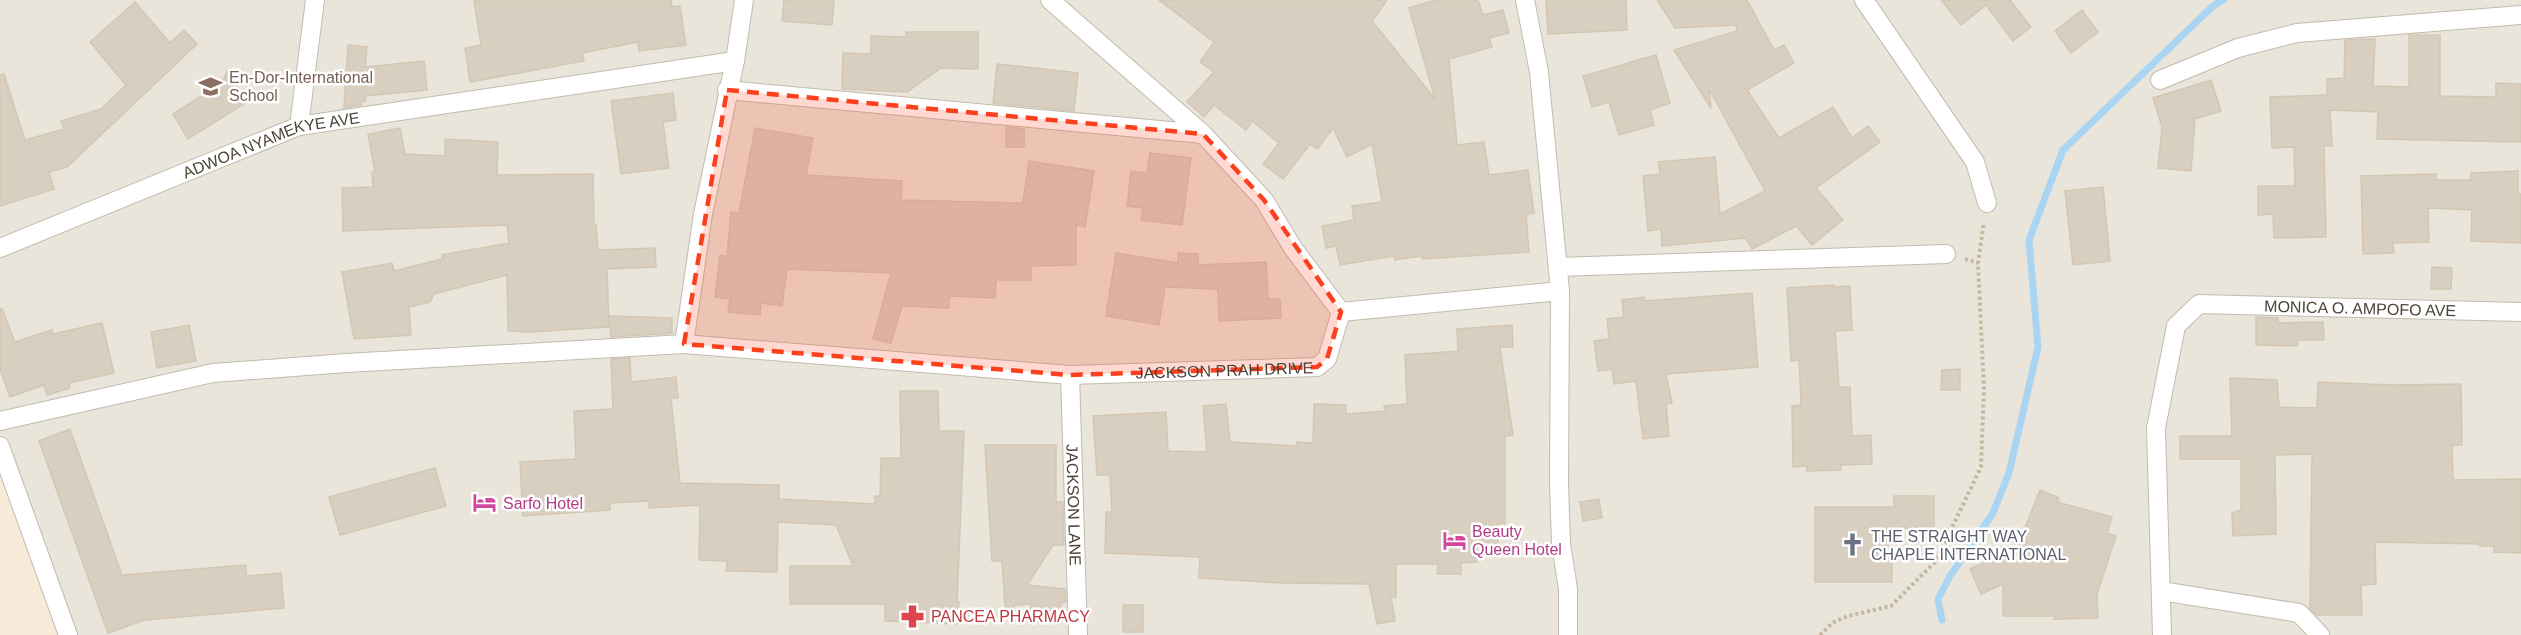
<svg xmlns="http://www.w3.org/2000/svg" width="2521" height="635" viewBox="0 0 2521 635" font-family="Helvetica,sans-serif">
<style>
.residential{fill:#eae5da}
.commercial{fill:#f7ead8}
.lines{fill:none;stroke-linecap:round;stroke-linejoin:round}
.stream{stroke:#a9d4f2;stroke-width:7}
.building{fill:#d8cfc1;stroke:#d3c7b4;stroke-width:1.5}
.street-casing{stroke:#c2bbae;stroke-width:20}
.path{stroke:#c4b79f;stroke-width:4;stroke-dasharray:3 3;stroke-linecap:butt}
.street{stroke:#fff;stroke-width:18}
.marked{fill:#fc3f1d;fill-opacity:0.2;stroke:#fc3f1d;stroke-width:4.5;stroke-dasharray:12 8;stroke-linejoin:round}
.labels{text-anchor:middle;dominant-baseline:central;stroke-width:5;stroke-linejoin:round;paint-order:stroke}
.education-label{font-size:16px;fill:#785e54;stroke:#fff;text-anchor:start}
.street-label{font-size:16px;fill:#4b4439;stroke:#fff}
.hotel-label{font-size:16px;fill:#b23c85;stroke:#fff;text-anchor:start}
.worship-label{font-size:16px;fill:#5b616d;stroke:#fff;text-anchor:start}
.health-label{font-size:16px;fill:#be3a42;stroke:#fff;text-anchor:start}
</style>
<rect width="100%" height="100%" fill="#f6f3ec"/>
<rect class="residential" x="0" y="0" width="2521" height="635"/>
<path class="commercial" d="M 0,458 L 60,635 L 0,635 Z"/>
<g class="lines">
<path class="stream" d="M 1942,620 L 1938,599 L 1950,576 L 1993,513 L 2009,473 L 2038,347 L 2029,240 L 2063,150 L 2213,6 L 2223,0"/>
</g>
<g class="building">
<path d="M 474,0 L 671,0 L 672,7 L 680,6 L 686,45 L 639,51 L 638,42 L 582,53 L 584,61 L 470,82 L 465,48 L 481,45 Z"/>
<path d="M 784,0 L 834,0 L 832,25 L 782,21 Z"/>
<path d="M 1159,0 L 1387,0 L 1372,21 L 1435,99 L 1409,8 L 1435,0 L 1478,0 L 1483,15 L 1503,10 L 1509,33 L 1489,38 L 1492,47 L 1449,59 L 1457,145 L 1484,142 L 1489,175 L 1528,170 L 1534,213 L 1526,214 L 1529,252 L 1422,259 L 1422,256 L 1395,260 L 1394,256 L 1340,265 L 1336,246 L 1326,248 L 1322,226 L 1354,220 L 1352,206 L 1382,202 L 1372,144 L 1347,157 L 1333,128 L 1317,149 L 1310,144 L 1283,179 L 1263,164 L 1279,143 L 1252,121 L 1246,130 L 1214,105 L 1204,117 L 1187,102 L 1214,72 L 1200,62 L 1214,42 Z"/>
<path d="M 1546,0 L 1626,0 L 1627,30 L 1548,34 Z"/>
<path d="M 1657,0 L 1747,0 L 1774,50 L 1784,45 L 1794,63 L 1747,90 L 1779,138 L 1833,107 L 1852,138 L 1868,126 L 1880,142 L 1816,188 L 1843,220 L 1812,245 L 1796,226 L 1752,249 L 1746,238 L 1662,246 L 1661,229 L 1648,231 L 1643,176 L 1660,174 L 1658,162 L 1715,157 L 1720,214 L 1765,191 L 1709,89 L 1711,108 L 1674,50 L 1737,31 L 1736,25 L 1675,28 Z"/>
<path d="M 1941,0 L 2010,0 L 2031,27 L 2013,41 L 1986,5 L 1961,25 Z"/>
<path d="M 135,2 L 170,43 L 184,30 L 197,44 L 67,167 L 49,172 L 54,189 L 0,206 L 0,75 L 4,74 L 25,140 L 64,129 L 61,121 L 101,109 L 126,85 L 90,42 Z"/>
<path d="M 2082,10 L 2098,32 L 2071,53 L 2055,31 Z"/>
<path d="M 906,32 L 978,32 L 978,69 L 941,68 L 907,92 L 842,89 L 843,53 L 871,54 L 871,36 L 906,37 Z"/>
<path d="M 2409,35 L 2440,35 L 2440,96 L 2496,97 L 2496,83 L 2521,84 L 2521,142 L 2377,139 L 2378,112 L 2330,110 L 2332,146 L 2324,146 L 2326,237 L 2274,238 L 2273,214 L 2258,215 L 2258,186 L 2295,186 L 2294,147 L 2272,148 L 2270,97 L 2327,95 L 2327,79 L 2344,78 L 2345,40 L 2369,39 L 2375,39 L 2373,86 L 2409,87 Z"/>
<path d="M 348,45 L 367,47 L 365,67 L 424,61 L 427,90 L 365,96 L 366,101 L 361,102 L 361,105 L 344,108 Z"/>
<path d="M 1656,55 L 1670,103 L 1650,110 L 1654,125 L 1619,135 L 1609,102 L 1592,107 L 1583,76 L 1629,63 L 1629,65 L 1631,62 Z"/>
<path d="M 997,64 L 1078,73 L 1074,111 L 993,103 Z"/>
<path d="M 227,71 L 247,102 L 188,139 L 173,114 L 222,83 Z"/>
<path d="M 2211,80 L 2221,111 L 2195,119 L 2191,171 L 2158,168 L 2162,127 L 2153,98 Z"/>
<path d="M 673,93 L 676,120 L 663,122 L 669,168 L 621,174 L 611,101 Z"/>
<path d="M 1006,127 L 1024,129 L 1024,147 L 1006,147 Z"/>
<path d="M 400,128 L 405,154 L 445,156 L 445,139 L 498,142 L 497,175 L 593,174 L 594,225 L 596,225 L 598,250 L 655,248 L 656,267 L 607,269 L 609,327 L 530,332 L 508,331 L 507,275 L 434,294 L 430,302 L 409,307 L 411,335 L 354,339 L 342,272 L 392,263 L 394,271 L 442,259 L 442,255 L 509,243 L 507,225 L 343,231 L 342,188 L 373,187 L 372,172 L 375,172 L 368,134 Z"/>
<path d="M 755,128 L 813,138 L 806,175 L 902,181 L 901,200 L 1023,203 L 1029,161 L 1094,171 L 1085,227 L 1076,225 L 1076,265 L 1031,266 L 1031,280 L 996,280 L 995,298 L 949,296 L 949,308 L 902,306 L 891,343 L 873,339 L 891,273 L 787,269 L 782,306 L 761,303 L 760,315 L 728,312 L 730,299 L 715,297 L 720,255 L 727,256 L 731,212 L 739,213 Z"/>
<path d="M 1150,153 L 1191,158 L 1182,225 L 1141,220 L 1143,208 L 1127,206 L 1131,171 L 1147,173 Z"/>
<path d="M 2518,171 L 2518,194 L 2521,194 L 2521,243 L 2471,241 L 2472,210 L 2428,208 L 2429,242 L 2393,243 L 2394,253 L 2363,254 L 2361,176 L 2436,174 L 2436,180 L 2471,180 L 2471,173 Z"/>
<path d="M 2103,187 L 2110,261 L 2073,265 L 2065,191 Z"/>
<path d="M 1116,253 L 1178,263 L 1178,253 L 1198,254 L 1198,265 L 1266,262 L 1268,299 L 1280,299 L 1281,318 L 1219,321 L 1218,289 L 1165,287 L 1159,325 L 1106,316 Z"/>
<path d="M 2432,267 L 2452,268 L 2451,289 L 2431,289 Z"/>
<path d="M 1834,285 L 1834,287 L 1850,286 L 1852,330 L 1835,331 L 1839,387 L 1850,387 L 1852,436 L 1871,435 L 1872,464 L 1841,465 L 1841,470 L 1807,471 L 1807,466 L 1793,467 L 1792,406 L 1801,405 L 1799,360 L 1791,361 L 1787,288 Z"/>
<path d="M 1752,293 L 1758,367 L 1666,374 L 1672,403 L 1666,404 L 1669,436 L 1643,439 L 1636,381 L 1614,384 L 1612,369 L 1598,371 L 1594,341 L 1609,339 L 1607,319 L 1624,317 L 1622,300 L 1644,297 L 1644,301 Z"/>
<path d="M 0,309 L 2,309 L 15,342 L 52,330 L 53,334 L 102,323 L 114,373 L 69,383 L 70,388 L 47,395 L 44,385 L 10,397 L 0,369 Z"/>
<path d="M 609,316 L 672,318 L 672,333 L 611,337 Z"/>
<path d="M 2256,317 L 2278,318 L 2278,323 L 2323,322 L 2324,340 L 2298,340 L 2297,346 L 2256,345 Z"/>
<path d="M 189,325 L 196,361 L 157,368 L 151,332 Z"/>
<path d="M 1512,325 L 1513,347 L 1500,347 L 1513,435 L 1505,436 L 1505,524 L 1498,523 L 1498,545 L 1477,545 L 1477,562 L 1461,563 L 1461,574 L 1437,574 L 1438,564 L 1396,564 L 1396,597 L 1391,597 L 1395,621 L 1377,624 L 1369,584 L 1281,583 L 1199,578 L 1200,557 L 1105,553 L 1106,512 L 1112,512 L 1110,475 L 1097,475 L 1093,416 L 1166,412 L 1168,451 L 1207,452 L 1203,406 L 1226,404 L 1230,442 L 1296,446 L 1297,442 L 1313,443 L 1314,404 L 1346,405 L 1346,414 L 1385,411 L 1384,406 L 1407,404 L 1405,355 L 1458,351 L 1457,329 Z"/>
<path d="M 630,358 L 631,382 L 676,377 L 678,398 L 671,398 L 680,483 L 779,485 L 779,499 L 875,504 L 875,496 L 880,496 L 881,458 L 901,458 L 900,391 L 938,391 L 939,431 L 964,431 L 957,602 L 959,602 L 958,624 L 885,621 L 885,604 L 790,604 L 790,566 L 853,566 L 836,525 L 778,522 L 777,572 L 726,571 L 727,561 L 699,560 L 700,505 L 649,508 L 648,501 L 610,503 L 610,510 L 523,516 L 520,462 L 576,459 L 574,411 L 613,409 L 611,359 Z"/>
<path d="M 1960,369 L 1960,390 L 1941,390 L 1942,370 Z"/>
<path d="M 2230,378 L 2277,380 L 2279,407 L 2317,408 L 2318,382 L 2392,385 L 2461,384 L 2462,445 L 2452,445 L 2453,480 L 2521,479 L 2521,553 L 2494,552 L 2494,546 L 2480,546 L 2480,544 L 2375,542 L 2376,584 L 2361,585 L 2362,615 L 2317,615 L 2310,609 L 2312,454 L 2275,455 L 2276,534 L 2233,536 L 2232,513 L 2241,510 L 2241,459 L 2180,459 L 2180,436 L 2232,436 Z"/>
<path d="M 70,429 L 122,575 L 246,565 L 246,576 L 281,573 L 284,608 L 145,620 L 108,633 L 39,441 Z"/>
<path d="M 985,445 L 1056,445 L 1056,502 L 1063,502 L 1064,545 L 1053,545 L 1027,585 L 1065,589 L 1066,602 L 1061,603 L 1059,624 L 1030,621 L 1031,604 L 1015,605 L 1006,618 L 1002,561 L 992,561 Z"/>
<path d="M 435,468 L 446,506 L 340,535 L 329,497 Z"/>
<path d="M 2040,490 L 2059,498 L 2057,502 L 2112,517 L 2107,533 L 2116,536 L 2097,594 L 2098,618 L 2054,619 L 2054,616 L 2003,616 L 2003,584 L 1981,594 L 1970,569 L 2017,548 Z"/>
<path d="M 1894,496 L 1934,496 L 1934,528 L 1892,528 L 1892,582 L 1815,582 L 1815,507 L 1894,507 Z"/>
<path d="M 1599,499 L 1602,518 L 1583,521 L 1580,502 Z"/>
<rect x="1123" y="605" width="20" height="27"/>
</g>
<g class="lines">
<defs>
<g id="street">
<path d="M 1050,0 L 1203,134 L 1264,200 L 1293,248 L 1341,312"/>
<path d="M 1525,0 L 1539,72 L 1560,291 L 1559,484 L 1561,544 L 1568,589 L 1568,635"/>
<path d="M 1864,0 L 1975,162 L 1987,203"/>
<path d="M 2160,80 L 2238,48 L 2297,33 L 2521,15"/>
<path d="M 727,90 L 1203,134"/>
<path d="M 299,126 L 315,0"/>
<path id="s1" d="M 0,248 L 299,126 L 735,61"/>
<path d="M 1558,267 L 1946,254"/>
<path d="M 1341,312 L 1560,291"/>
<path d="M 684,344 L 703,214 L 735,61 L 744,0"/>
<path id="s2" d="M 1070,375 L 1078,635"/>
<path id="s3" d="M 0,421 L 213,373 L 346,363 L 684,344 L 1070,375 L 1317,367 L 1327,359 L 1341,312"/>
<path d="M 0,446 L 68,635"/>
<path d="M 2161,591 L 2299,613 L 2320,635"/>
<path id="s4" d="M 2162,635 L 2156,428 L 2176,326 L 2199,304 L 2521,312"/>
</g>
</defs>
<use href="#street" class="street-casing"/>
<g class="path">
<path d="M 1965,259 L 1978,263"/>
<path d="M 1820,635 L 1832,623 L 1848,616 L 1891,606 L 1936,561 L 1981,467 L 1984,389 L 1978,263 L 1984,222"/>
</g>
<use href="#street" class="street"/>
</g>
<path class="marked" d="M 727,90 L 1203,134 L 1264,200 L 1341,312 L 1327,359 L 1317,367 L 1070,375 L 684,344 Z"/>
<defs>
<symbol id="school-bare" viewBox="-9 -9 18 18"><path d="M0-5L7-2L0 1L-7-2ZM-4 1L0 2.5L4 1V4Q0 6-4 4Z" fill="#8d6e63" stroke="#fff" stroke-width="2.5" paint-order="stroke"/></symbol>
<symbol id="hotel-bare" viewBox="-9 -9 18 18"><path d="M-6-4.5h1.5V1H6V5H4.5V3h-9V5H-6ZM-4 0a1.8 1.8 0 1 1 3.6 0ZM.5 0V-2.5h3Q6-2.5 6 0Z" fill="#d1479c" stroke="#fff" stroke-width="2.5" paint-order="stroke"/></symbol>
<symbol id="church-bare" viewBox="-9 -9 18 18"><path d="M-1.2-6h2.4v3.5h3.3v2.4h-3.3V6h-2.4V-.1h-3.3v-2.4h3.3Z" fill="#6b7280" stroke="#fff" stroke-width="2.5" paint-order="stroke"/></symbol>
<symbol id="pharmacy-bare" viewBox="-9 -9 18 18"><path d="M-2-6h4v4h4v4h-4v4h-4v-4h-4v-4h4Z" fill="#e0444e" stroke="#fff" stroke-width="2.5" paint-order="stroke"/></symbol>
</defs>
<g fill-rule="evenodd">
<use href="#school-bare" x="194" y="70" width="33" height="33"/>
<use href="#hotel-bare" x="468" y="486" width="33" height="33"/>
<use href="#hotel-bare" x="1438" y="524" width="33" height="33"/>
<use href="#church-bare" x="1836" y="528" width="33" height="33"/>
<use href="#pharmacy-bare" x="896" y="600" width="33" height="33"/>
</g>
<g class="labels">
<g class="education-label">
<text x="229" y="77">En-Dor-International<tspan x="229" dy="18">School</tspan></text>
</g>
<g class="street-label">
<text stroke="none"><textPath href="#s1" startOffset="291">ADWOA NYAMEKYE AVE</textPath></text>
<text stroke="none"><textPath href="#s4" startOffset="504">MONICA O. AMPOFO AVE</textPath></text>
<text stroke="none"><textPath href="#s3" startOffset="1232">JACKSON PRAH DRIVE</textPath></text>
<text stroke="none"><textPath href="#s2" startOffset="130">JACKSON LANE</textPath></text>
</g>
<g class="hotel-label">
<text x="503" y="503">Sarfo Hotel</text>
<text x="1472" y="531">Beauty<tspan x="1472" dy="18">Queen Hotel</tspan></text>
</g>
<g class="worship-label">
<text x="1871" y="536">THE STRAIGHT WAY<tspan x="1871" dy="18">CHAPLE INTERNATIONAL</tspan></text>
</g>
<g class="health-label">
<text x="931" y="616">PANCEA PHARMACY</text>
</g>
</g>
</svg>
